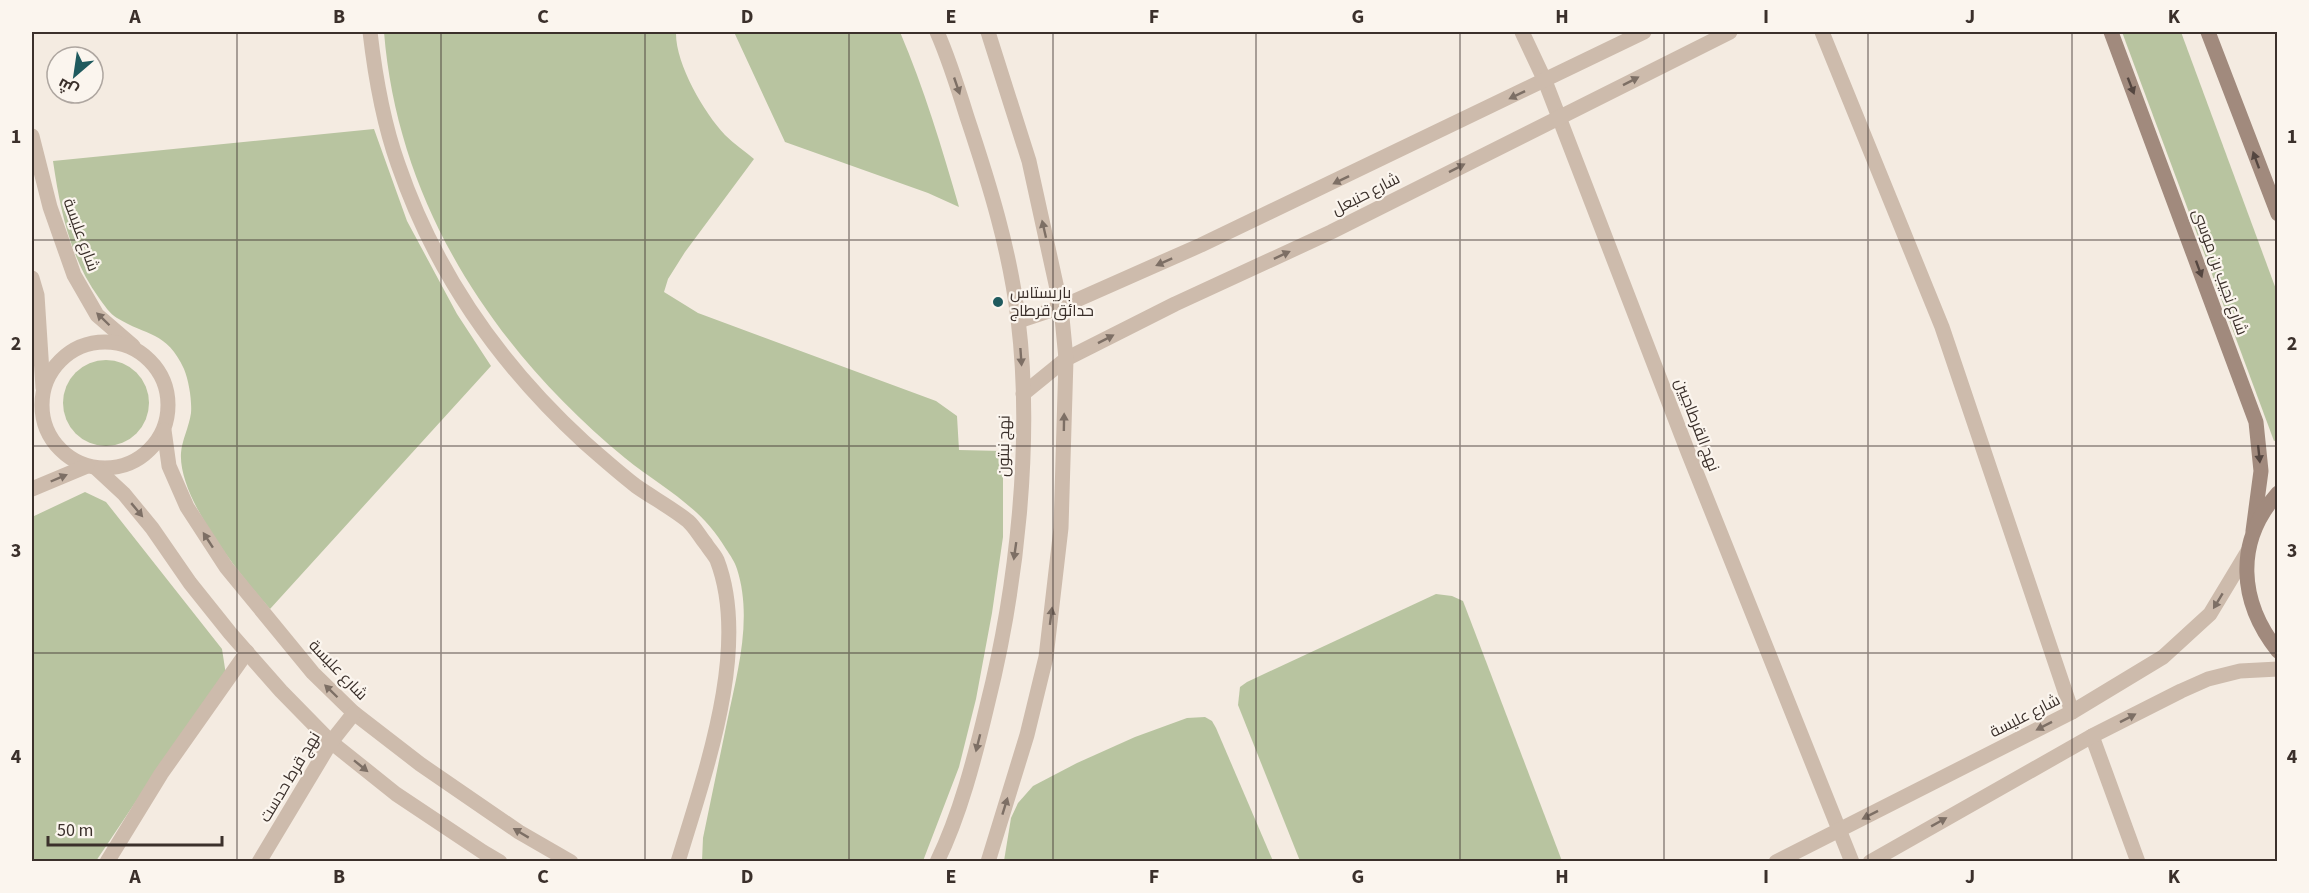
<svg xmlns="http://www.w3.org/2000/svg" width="2309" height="893" viewBox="0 0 2309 893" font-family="'Source Sans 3',Cairo,sans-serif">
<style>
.green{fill:#b8c4a0}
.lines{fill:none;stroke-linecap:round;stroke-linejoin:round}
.minor{stroke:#cdbbac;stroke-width:15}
.tertiary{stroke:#cdbbac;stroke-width:15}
.secondary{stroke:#a18a7d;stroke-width:15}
.oneway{fill:#7d6f65}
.oneway2{fill:#544640}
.grid{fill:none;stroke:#3b302b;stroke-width:1.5;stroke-opacity:0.55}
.poi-dot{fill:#1f5a5e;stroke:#fbf5ee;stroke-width:2}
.labels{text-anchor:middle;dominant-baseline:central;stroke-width:4.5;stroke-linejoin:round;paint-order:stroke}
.street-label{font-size:16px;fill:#3b302b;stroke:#fbf5ee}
.poi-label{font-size:16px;fill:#3b302b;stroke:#fbf5ee;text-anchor:start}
.neatline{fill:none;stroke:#3b302b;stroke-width:2}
.grid-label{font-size:20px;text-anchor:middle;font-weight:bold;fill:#3b302b}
</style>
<rect width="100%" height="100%" fill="#f4ebe1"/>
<g class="green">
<path d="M 384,32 L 676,32 C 675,63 704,113 725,135 C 734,144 745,151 754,159 L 685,252 L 668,279 L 664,292 L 698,313 L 936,401 L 957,416 L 959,450 L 1003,451 L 1003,537 L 992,613 L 976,699 L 959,767 L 923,861 L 702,861 L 703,838 C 711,799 719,761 727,722 C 737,673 753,619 737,569 C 735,562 730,555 726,549 C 701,506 662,488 625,458 C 494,350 398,205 384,32 Z"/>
<path d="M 734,32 L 900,32 C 924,88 942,148 959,207 L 928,193 L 785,142 Z"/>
<path d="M 2122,32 L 2181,32 L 2277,292 L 2277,440 L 2274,441 Z"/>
<path d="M 374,129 L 407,221 L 457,314 L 491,366 L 270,609 C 240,575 178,499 181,453 C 182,440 189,427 191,413 C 192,401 189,381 184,369 C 167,331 146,336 117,318 C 110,314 104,305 99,298 C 70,258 60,209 53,161 Z"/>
<circle cx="106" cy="403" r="43"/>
<path d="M 85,492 L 106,502 L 222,649 L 226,675 L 155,773 L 96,861 L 32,861 L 32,517 Z"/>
<path d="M 1436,594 L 1452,596 L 1463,601 L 1562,861 L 1300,861 L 1238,705 L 1240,687 L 1247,682 Z"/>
<path d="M 1205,717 L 1212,721 L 1216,728 L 1273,861 L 1004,861 L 1011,818 L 1018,803 L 1033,786 L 1077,763 L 1135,737 L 1187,718 Z"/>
</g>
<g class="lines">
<g class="minor">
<path d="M 370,32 C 375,75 383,122 398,164 C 435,272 500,365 584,442 C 601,457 618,472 636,486 C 653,498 672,508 688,521 C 695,527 700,537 706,544 C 709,549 714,554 717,560 C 751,648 704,775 678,862"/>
<path d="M 1522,32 L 1545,81 L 1688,452 L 1852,862"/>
<path d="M 1822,32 L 1942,327 L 2072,712"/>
<path d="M 32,136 L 50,207 L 74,275 L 97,315 L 133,346"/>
<path d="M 32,278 L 37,295 L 43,388"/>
<path d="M 1019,321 L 1061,307 L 1201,245 L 1644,32"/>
<circle cx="105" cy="405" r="63"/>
<path d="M 1023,394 L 1066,359 L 1175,304 L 1331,232 L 1730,32"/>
<path d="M 164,430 L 169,466 L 187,507 L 226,567 L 313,673 L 354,713 L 420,764 L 519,832 L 571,862"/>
<path d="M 96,468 L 124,494 L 152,528 L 190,583 L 230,633 L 281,691 L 331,742 L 396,794 L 483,852 L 500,862"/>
<path d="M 32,489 L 87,466"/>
<path d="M 2092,736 L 2138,862"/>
<path d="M 107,862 L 161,774 L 247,652"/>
<path d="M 259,862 L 331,742 L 354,713"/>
<path d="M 1776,862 L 2072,712 L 2163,657 L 2210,614 L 2248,551"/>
<path d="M 1870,862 L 2092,736 L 2181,691 L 2208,679 L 2240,671 L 2278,669"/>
</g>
<g class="tertiary">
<path d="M 988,32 L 1029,161 L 1061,307 L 1066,359 L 1061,528 L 1046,657 L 1027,735 L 988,862"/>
<path d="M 937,862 C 960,815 975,757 987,706 C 1017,587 1033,441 1018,319 C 1010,250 989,183 967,117 C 958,88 949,59 937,32"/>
</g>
<g class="secondary">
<path d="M 2111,32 L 2256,422 L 2261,471 L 2253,531"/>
<path d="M 2208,32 L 2278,214"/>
<path d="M 2278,493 C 2234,542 2239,602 2278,651"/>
</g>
</g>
<defs><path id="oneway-solid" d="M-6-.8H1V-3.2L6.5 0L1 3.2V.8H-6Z" transform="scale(1.5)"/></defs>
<g class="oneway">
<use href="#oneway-solid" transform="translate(1631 81) rotate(-27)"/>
<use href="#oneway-solid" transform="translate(957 86) rotate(71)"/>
<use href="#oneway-solid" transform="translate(1517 95) rotate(154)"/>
<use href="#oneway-solid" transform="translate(1457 168) rotate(-27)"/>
<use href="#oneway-solid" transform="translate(1341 180) rotate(154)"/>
<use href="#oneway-solid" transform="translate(1044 229) rotate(-103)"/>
<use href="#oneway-solid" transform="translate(1282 255) rotate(-25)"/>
<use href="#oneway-solid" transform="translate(1164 262) rotate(156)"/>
<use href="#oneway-solid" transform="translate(103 319) rotate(-136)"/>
<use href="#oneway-solid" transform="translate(1106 339) rotate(-27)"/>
<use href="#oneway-solid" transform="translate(1021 357) rotate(86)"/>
<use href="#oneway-solid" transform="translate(1064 422) rotate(-89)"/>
<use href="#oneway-solid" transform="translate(59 478) rotate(-23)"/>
<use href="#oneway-solid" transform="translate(137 510) rotate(50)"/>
<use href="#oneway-solid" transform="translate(208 540) rotate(-123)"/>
<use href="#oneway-solid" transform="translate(1015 551) rotate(98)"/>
<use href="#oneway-solid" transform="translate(2218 601) rotate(121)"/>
<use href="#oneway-solid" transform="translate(1051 616) rotate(-83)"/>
<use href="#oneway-solid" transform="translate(331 691) rotate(-136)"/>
<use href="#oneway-solid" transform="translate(2128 718) rotate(-27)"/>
<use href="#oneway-solid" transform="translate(2044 726) rotate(153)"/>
<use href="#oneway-solid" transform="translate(978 743) rotate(104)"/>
<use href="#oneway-solid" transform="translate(361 766) rotate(39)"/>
<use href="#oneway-solid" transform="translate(1005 806) rotate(-73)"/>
<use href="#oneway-solid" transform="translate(1870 815) rotate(153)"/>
<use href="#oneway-solid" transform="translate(1939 822) rotate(-29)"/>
<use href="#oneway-solid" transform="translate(521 833) rotate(-149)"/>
</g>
<g class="oneway2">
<use href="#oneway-solid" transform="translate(2131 86) rotate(69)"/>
<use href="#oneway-solid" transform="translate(2256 160) rotate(-110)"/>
<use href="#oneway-solid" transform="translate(2199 269) rotate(70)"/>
<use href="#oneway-solid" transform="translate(2259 454) rotate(84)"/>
</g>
<path class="grid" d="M 237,32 L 237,862M 441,32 L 441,862M 645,32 L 645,862M 849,32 L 849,862M 1053,32 L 1053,862M 1256,32 L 1256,862M 1460,32 L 1460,862M 1664,32 L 1664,862M 1868,32 L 1868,862M 2072,32 L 2072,862M 32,240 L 2278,240M 32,446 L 2278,446M 32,653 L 2278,653"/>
<circle class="poi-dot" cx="998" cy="302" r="6"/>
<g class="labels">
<g class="street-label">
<text transform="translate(1366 194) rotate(-27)">شارع حنبعل</text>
<text transform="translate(81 235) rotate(70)">شارع عليسة</text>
<text transform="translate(2220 272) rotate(70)">شارع نجيب بن موسى</text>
<text transform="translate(1697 425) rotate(69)">نهج القرطاجيين</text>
<text transform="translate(1004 446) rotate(-89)">نهج نبتون</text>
<text transform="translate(338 670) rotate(46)">شارع عليسة</text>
<text transform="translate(2025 716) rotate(-27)">شارع عليسة</text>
<text transform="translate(290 777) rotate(-59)">نهج قرط حدست</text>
</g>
<g class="poi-label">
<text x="1010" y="293">باريستاس<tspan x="1010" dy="18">حدائق قرطاج</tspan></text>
</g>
</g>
<rect width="2309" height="893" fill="none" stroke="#fbf5ee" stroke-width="66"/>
<g transform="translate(75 75) rotate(209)"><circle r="28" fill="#fbf5ee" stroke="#aea6a0" stroke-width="1.5"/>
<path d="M0-4.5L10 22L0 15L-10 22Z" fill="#1f5a5e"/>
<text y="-9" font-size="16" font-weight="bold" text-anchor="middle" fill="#3b302b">ش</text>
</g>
<path d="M48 836v9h174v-9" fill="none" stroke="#3b302b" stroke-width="3"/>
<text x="57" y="836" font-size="18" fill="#3b302b" stroke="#fbf5ee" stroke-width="4.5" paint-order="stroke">50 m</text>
<rect x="33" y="33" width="2243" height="827" class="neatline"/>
<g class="grid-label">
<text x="135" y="23">A</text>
<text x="339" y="23">B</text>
<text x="543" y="23">C</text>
<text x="747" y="23">D</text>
<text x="951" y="23">E</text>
<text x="1154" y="23">F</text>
<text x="1358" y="23">G</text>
<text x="1562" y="23">H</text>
<text x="1766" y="23">I</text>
<text x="1970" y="23">J</text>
<text x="2174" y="23">K</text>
<text x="16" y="143">1</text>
<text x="2292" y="143">1</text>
<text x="16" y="350">2</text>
<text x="2292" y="350">2</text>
<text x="16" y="557">3</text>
<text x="2292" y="557">3</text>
<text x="16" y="763">4</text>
<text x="2292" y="763">4</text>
<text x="135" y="883">A</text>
<text x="339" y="883">B</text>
<text x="543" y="883">C</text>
<text x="747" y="883">D</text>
<text x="951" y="883">E</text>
<text x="1154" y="883">F</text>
<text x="1358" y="883">G</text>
<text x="1562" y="883">H</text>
<text x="1766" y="883">I</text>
<text x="1970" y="883">J</text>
<text x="2174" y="883">K</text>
</g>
</svg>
